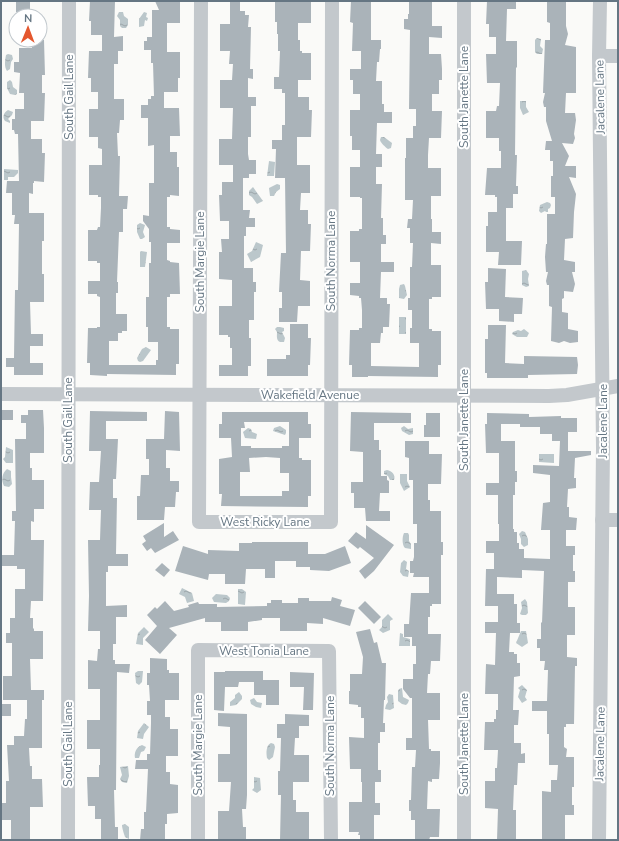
<svg xmlns="http://www.w3.org/2000/svg" width="619" height="841" viewBox="0 0 619 841" font-family="'Nunito Sans',sans-serif">
<style>
.water{fill:url(#water-ripples)}
.building{fill:#aab3b9;fill-rule:evenodd}
.lines{fill:none;stroke-linecap:round;stroke-linejoin:round}
.minor{stroke:#c3c8cc;stroke-width:14}
.labels{text-anchor:middle;dominant-baseline:central;stroke-width:4;stroke-linejoin:round;paint-order:stroke}
.street-label{font-size:12px;fill:#657683;stroke:#fff}
</style>
<defs>
<pattern id="water-ripples" width="26" height="14" patternUnits="userSpaceOnUse"><rect width="26" height="14" fill="#bbc7cb"/><path d="M2 4q2-2 4 0t4 0M15 11q2-2 4 0t4 0" fill="none" stroke="#9ca6aa"/></pattern>
</defs>
<rect width="100%" height="100%" fill="#fafaf8"/>
<g class="water">
<path d="M 119,12 L 123,12 L 124,16 L 128,19 L 128,25 L 126,28 L 122,28 L 120,26 L 120,20 L 117,16 Z"/>
<path d="M 144,12 L 147,13 L 146,17 L 148,18 L 147,21 L 145,20 L 144,26 L 139,27 L 139,19 Z"/>
<path d="M 537,38 L 541,39 L 540,46 L 543,49 L 542,54 L 537,54 L 535,52 L 535,40 Z"/>
<path d="M 8,54 L 12,55 L 13,59 L 11,62 L 10,69 L 7,71 C 4,67 5,60 6,55 Z"/>
<path d="M 10,80 L 12,82 L 13,87 L 17,90 L 17,94 L 15,95 L 10,94 L 7,88 L 7,82 Z"/>
<path d="M 520,101 L 526,101 L 526,107 L 529,112 L 523,115 L 520,108 Z"/>
<path d="M 8,110 L 13,112 L 12,115 L 8,119 L 10,121 L 10,123 L 5,121 C 2,117 4,112 8,110 Z"/>
<path d="M 381,137 L 384,137 L 392,143 L 391,148 L 388,149 C 385,147 381,143 380,140 Z"/>
<path d="M 269,161 L 275,162 L 274,176 L 267,176 Z"/>
<path d="M 4,169 L 18,170 L 18,173 L 14,177 L 8,177 L 8,180 L 4,180 Z"/>
<path d="M 277,184 L 280,185 L 280,189 L 276,192 L 274,196 L 270,196 L 269,188 Z"/>
<path d="M 253,187 L 263,201 L 257,204 L 252,197 L 249,195 L 249,191 Z"/>
<path d="M 547,202 L 550,203 L 551,205 L 550,208 L 548,209 L 548,212 L 546,212 L 545,211 L 541,213 L 539,211 L 540,205 Z"/>
<path d="M 140,223 L 145,225 L 143,232 L 145,237 L 142,239 L 140,239 L 137,232 L 137,225 Z"/>
<path d="M 256,242 L 263,245 L 260,257 L 251,262 L 247,254 L 252,251 Z"/>
<path d="M 141,251 L 147,252 L 145,267 L 140,267 L 140,252 Z"/>
<path d="M 526,270 L 529,274 L 528,279 L 529,286 L 526,287 L 522,285 L 522,271 Z"/>
<path d="M 404,284 L 405,286 L 407,295 L 404,299 L 399,298 L 399,289 L 400,285 Z"/>
<rect x="399" y="317" width="7" height="17"/>
<path d="M 277,327 L 280,327 L 284,328 L 284,331 L 282,332 L 285,338 L 284,342 L 280,342 C 276,340 277,336 277,332 L 275,329 Z"/>
<path d="M 524,329 L 529,333 L 527,337 L 517,337 L 512,334 L 513,332 L 518,330 L 521,331 Z"/>
<path d="M 146,347 L 151,350 L 143,361 L 140,362 L 138,361 L 137,358 L 142,349 Z"/>
<path d="M 280,426 L 286,430 L 286,433 L 285,435 L 273,431 L 274,428 Z"/>
<path d="M 404,426 L 408,429 L 413,428 L 413,434 L 409,435 L 402,431 L 401,428 Z"/>
<path d="M 248,428 L 251,429 L 252,432 L 257,434 L 256,439 L 245,438 L 243,432 Z"/>
<path d="M 6,447 L 13,450 L 13,463 L 6,463 L 3,459 L 5,457 Z"/>
<path d="M 539,454 L 554,454 L 554,463 L 539,462 Z"/>
<path d="M 7,469 L 11,471 L 11,477 L 12,484 L 9,487 L 4,486 C 1,480 2,473 7,469 Z"/>
<path d="M 387,470 C 392,471 396,475 394,480 L 390,480 L 388,476 L 384,474 L 384,471 Z"/>
<path d="M 400,474 L 407,474 L 407,481 L 410,487 L 404,491 L 400,483 Z"/>
<path d="M 522,531 L 525,532 L 528,539 L 528,545 L 524,547 L 521,544 L 521,539 L 519,534 Z"/>
<path d="M 404,533 L 408,533 L 409,535 L 409,541 L 411,544 L 411,549 L 405,548 C 402,545 402,537 404,533 Z"/>
<path d="M 404,560 L 407,562 L 406,569 L 409,571 L 408,577 L 403,576 L 400,572 L 401,563 Z"/>
<path d="M 182,588 L 192,593 L 194,601 L 187,603 L 185,597 L 179,594 Z"/>
<path d="M 238,589 L 242,589 L 246,592 L 245,605 L 238,604 Z"/>
<path d="M 216,594 L 227,595 L 230,598 L 229,601 L 226,603 L 214,602 L 212,598 Z"/>
<path d="M 525,599 L 527,602 L 528,613 L 526,615 L 522,615 L 520,614 L 522,608 L 521,602 Z"/>
<path d="M 388,614 L 393,619 L 390,621 L 390,630 L 383,633 L 379,630 L 382,627 L 382,620 Z"/>
<path d="M 144,627 L 149,632 L 143,638 L 143,645 L 136,644 L 138,633 Z"/>
<path d="M 521,631 L 526,631 L 528,643 L 522,647 L 516,643 Z"/>
<path d="M 400,633 L 403,634 L 403,637 L 410,639 L 410,646 L 399,646 Z"/>
<path d="M 138,671 L 143,671 L 142,682 L 139,685 L 136,683 L 135,673 Z"/>
<path d="M 522,685 L 527,690 L 525,697 L 527,700 L 522,703 L 518,697 L 520,690 L 518,688 Z"/>
<path d="M 402,688 L 403,697 L 409,700 L 408,703 L 406,705 L 402,704 L 398,701 L 398,691 L 399,689 Z"/>
<path d="M 239,692 L 242,696 L 242,699 L 236,705 L 230,706 L 230,702 L 235,698 L 235,695 Z"/>
<path d="M 389,694 L 393,695 L 394,708 L 390,710 L 385,709 L 386,705 L 388,702 L 387,697 Z"/>
<path d="M 254,698 L 257,702 L 262,703 L 261,708 L 256,707 L 251,704 L 250,700 Z"/>
<path d="M 144,723 L 149,727 L 144,734 L 143,739 L 137,738 L 138,731 Z"/>
<path d="M 271,743 L 274,744 L 275,747 L 273,757 L 269,760 L 267,758 C 266,753 266,745 271,743 Z"/>
<path d="M 142,745 L 146,747 L 144,751 L 141,752 L 139,758 L 135,758 C 134,753 136,747 142,745 Z"/>
<path d="M 128,766 L 129,776 L 127,783 L 122,782 L 120,779 L 122,775 L 120,767 Z"/>
<path d="M 254,777 L 260,778 L 261,790 L 257,793 L 252,790 L 254,788 Z"/>
<path d="M 125,824 L 129,827 L 129,839 L 125,837 C 124,834 122,828 122,825 Z"/>
</g>
<g class="building">
<rect x="16" y="1" width="14" height="11"/>
<path d="M 90,1 L 115,1 L 114,37 L 123,36 L 123,51 L 118,51 L 118,64 L 114,64 L 114,99 L 124,99 L 124,120 L 120,120 L 119,133 L 117,133 L 118,156 L 120,156 L 119,196 L 128,196 L 127,209 L 123,209 L 123,232 L 119,232 L 117,282 L 118,282 L 118,293 L 116,293 L 116,314 L 127,314 L 127,331 L 122,331 L 122,333 L 118,333 L 118,341 L 109,341 L 109,365 L 156,365 L 156,360 L 158,360 L 158,342 L 148,342 L 148,327 L 146,327 L 146,297 L 149,297 L 149,263 L 151,263 L 151,242 L 149,242 L 149,229 L 143,221 L 143,215 L 149,216 L 149,183 L 154,183 L 154,145 L 148,146 L 148,118 L 141,118 L 141,105 L 148,105 L 148,99 L 151,99 L 151,96 L 154,96 L 153,63 L 151,63 L 151,50 L 144,50 L 144,41 L 147,41 L 147,37 L 152,37 L 152,10 L 159,10 L 155,1 L 180,1 L 180,23 L 167,23 L 167,52 L 180,52 L 180,78 L 178,78 L 178,92 L 164,92 L 164,108 L 179,108 L 180,136 L 170,136 L 170,152 L 177,152 L 177,167 L 179,167 L 179,196 L 170,195 L 170,197 L 167,197 L 167,227 L 170,227 L 170,229 L 180,230 L 180,243 L 167,243 L 167,260 L 170,261 L 170,262 L 179,263 L 180,294 L 170,294 L 170,297 L 167,297 L 167,327 L 170,327 L 170,329 L 179,329 L 179,364 L 176,364 L 176,375 L 107,374 L 107,376 L 90,375 L 90,363 L 87,363 L 88,328 L 97,328 L 97,327 L 100,327 L 100,297 L 97,296 L 97,294 L 88,294 L 88,281 L 100,281 L 100,263 L 97,263 L 97,261 L 88,261 L 88,230 L 97,230 L 98,227 L 100,227 L 101,208 L 101,197 L 98,197 L 98,195 L 89,195 L 89,165 L 102,165 L 102,149 L 98,148 L 98,137 L 89,137 L 89,109 L 98,109 L 98,92 L 91,92 L 91,78 L 88,78 L 89,51 L 102,51 L 102,35 L 91,35 L 91,21 L 89,21 Z"/>
<path d="M 230,1 L 240,1 L 240,11 L 245,11 L 245,15 L 249,15 L 248,27 L 251,27 L 250,69 L 253,69 L 253,79 L 248,78 L 248,97 L 256,97 L 256,106 L 251,106 L 251,137 L 248,137 L 248,154 L 249,160 L 256,160 L 256,174 L 249,174 L 249,178 L 243,178 L 243,210 L 250,210 L 249,218 L 255,218 L 255,227 L 246,227 L 246,236 L 244,236 L 244,268 L 253,268 L 253,282 L 256,282 L 256,292 L 254,292 L 254,320 L 249,320 L 249,338 L 251,338 L 251,366 L 248,366 L 248,376 L 219,376 L 219,365 L 232,365 L 232,348 L 230,348 L 230,337 L 228,337 L 228,335 L 219,335 L 219,306 L 232,306 L 232,280 L 219,279 L 219,252 L 222,252 L 221,239 L 229,239 L 229,221 L 220,221 L 219,195 L 222,195 L 222,182 L 233,182 L 233,165 L 219,165 L 219,139 L 232,139 L 233,108 L 220,108 L 220,80 L 232,80 L 233,64 L 229,64 L 230,51 L 220,51 L 220,24 L 230,24 Z"/>
<path d="M 275,1 L 311,1 L 311,23 L 298,23 L 298,40 L 300,40 L 300,51 L 302,51 L 302,53 L 311,53 L 311,80 L 298,80 L 298,97 L 309,97 L 309,110 L 312,110 L 311,137 L 297,137 L 297,165 L 310,165 L 310,193 L 301,193 L 300,210 L 308,210 L 308,224 L 311,224 L 310,251 L 301,251 L 300,280 L 310,281 L 310,306 L 298,306 L 297,322 L 279,322 L 279,308 L 282,308 L 282,292 L 279,292 L 281,253 L 286,253 L 285,178 L 275,178 L 276,149 L 272,149 L 272,140 L 282,140 L 282,125 L 285,125 L 285,93 L 282,93 L 282,89 L 274,89 L 274,77 L 279,77 L 280,51 L 278,51 L 278,34 L 277,34 L 277,22 L 275,22 Z"/>
<path d="M 351,1 L 371,1 L 371,40 L 381,40 L 381,49 L 380,49 L 379,62 L 377,62 L 376,81 L 382,81 L 382,104 L 384,104 L 384,112 L 392,112 L 392,123 L 377,123 L 376,154 L 382,154 L 382,167 L 376,167 L 376,184 L 382,184 L 381,218 L 383,218 L 383,235 L 386,235 L 386,244 L 381,244 L 381,262 L 394,262 L 394,272 L 381,272 L 380,298 L 387,298 L 387,304 L 390,304 L 389,327 L 383,327 L 383,333 L 381,333 L 380,343 L 371,343 L 371,366 L 419,367 L 419,343 L 410,343 L 410,328 L 412,328 L 412,310 L 408,310 L 408,298 L 410,298 L 410,267 L 412,267 L 413,243 L 410,243 L 410,228 L 407,228 L 408,219 L 412,219 L 413,200 L 405,200 L 405,158 L 406,158 L 406,138 L 413,138 L 413,126 L 416,126 L 416,109 L 409,109 L 410,30 L 404,29 L 404,19 L 408,19 L 408,14 L 409,14 L 409,1 L 432,1 L 432,26 L 442,26 L 442,38 L 429,37 L 429,54 L 441,54 L 442,69 L 442,80 L 439,80 L 439,94 L 432,94 L 432,111 L 442,111 L 441,138 L 429,138 L 428,155 L 428,168 L 441,168 L 441,196 L 431,196 L 431,219 L 432,219 L 432,232 L 441,232 L 441,244 L 431,243 L 431,265 L 441,265 L 441,297 L 432,297 L 432,299 L 429,299 L 429,329 L 432,329 L 432,331 L 441,331 L 441,365 L 438,365 L 438,377 L 368,376 L 368,377 L 352,377 L 352,365 L 349,365 L 350,330 L 359,330 L 359,328 L 362,328 L 362,310 L 361,298 L 359,298 L 359,296 L 350,295 L 350,283 L 360,283 L 360,262 L 350,262 L 350,231 L 359,231 L 359,229 L 362,229 L 362,198 L 360,198 L 360,197 L 350,197 L 350,167 L 360,167 L 360,150 L 352,150 L 352,136 L 350,136 L 350,110 L 360,110 L 360,94 L 353,94 L 353,80 L 350,80 L 350,69 L 361,69 L 361,51 L 352,51 L 353,23 L 350,22 Z"/>
<path d="M 487,1 L 516,1 L 516,9 L 507,9 L 506,41 L 517,41 L 517,68 L 516,67 L 515,155 L 517,155 L 516,186 L 518,186 L 518,194 L 513,194 L 513,208 L 506,208 L 506,241 L 522,241 L 521,265 L 498,265 L 499,252 L 486,252 L 486,226 L 488,226 L 488,212 L 497,212 L 497,197 L 495,197 L 495,195 L 485,195 L 487,168 L 501,168 L 501,151 L 499,151 L 499,138 L 486,138 L 486,111 L 496,111 L 497,106 L 499,106 L 500,83 L 487,83 L 486,54 L 496,54 L 496,37 L 489,37 L 489,24 L 486,24 Z"/>
<path d="M 547,1 L 566,1 L 566,26 L 568,34 L 565,45 L 576,47 L 576,93 L 566,93 L 565,113 L 575,113 L 576,120 L 574,134 L 575,138 L 573,144 L 562,143 L 569,156 L 565,166 L 576,166 L 576,178 L 569,177 L 576,194 L 574,212 L 573,238 L 565,239 L 564,260 L 575,262 L 575,272 L 572,272 L 575,284 L 573,292 L 564,291 L 564,298 L 562,299 L 562,312 L 568,313 L 568,329 L 578,331 L 578,342 L 570,343 L 564,341 L 559,343 L 551,341 L 552,307 L 549,306 L 549,285 L 547,285 L 546,281 L 548,272 L 546,272 L 545,257 L 546,244 L 547,244 L 547,214 L 555,214 L 555,197 L 551,197 L 551,176 L 553,176 L 553,161 L 550,161 L 550,150 L 545,150 L 546,141 L 552,141 L 546,121 L 546,107 L 544,107 L 543,102 L 545,93 L 543,93 L 545,40 L 550,40 L 550,23 L 547,22 Z"/>
<path d="M 32,40 L 44,40 L 45,75 L 42,75 L 42,93 L 45,93 L 44,121 L 31,121 L 31,139 L 42,139 L 42,153 L 45,153 L 44,182 L 34,181 L 34,183 L 33,183 L 33,194 L 29,193 L 29,213 L 44,213 L 44,241 L 42,241 L 42,274 L 44,274 L 44,302 L 30,302 L 31,334 L 43,334 L 43,346 L 30,346 L 30,363 L 43,363 L 43,375 L 14,375 L 14,367 L 6,367 L 6,358 L 14,358 L 15,290 L 18,290 L 19,224 L 14,224 L 15,215 L 12,215 L 12,193 L 6,193 L 7,181 L 19,181 L 18,134 L 15,134 L 14,130 L 12,130 L 12,119 L 15,119 L 15,109 L 24,109 L 24,93 L 19,93 L 20,73 L 14,72 L 14,62 L 19,62 L 19,48 L 32,48 Z"/>
<path d="M 488,268 L 506,269 L 505,297 L 523,298 L 522,314 L 514,314 L 514,322 L 499,321 L 499,309 L 486,309 L 485,282 L 488,282 Z"/>
<path d="M 290,324 L 308,324 L 308,338 L 311,338 L 310,365 L 308,365 L 308,376 L 267,376 L 267,359 L 286,359 L 286,355 L 290,355 Z"/>
<path d="M 488,325 L 506,325 L 505,363 L 524,364 L 524,356 L 577,357 L 578,365 L 577,374 L 528,375 L 528,378 L 487,378 L 487,373 L 485,373 L 485,339 L 488,339 Z"/>
<rect x="1" y="410" width="12" height="10"/>
<path d="M 28,410 L 43,410 L 44,428 L 44,453 L 30,453 L 30,468 L 32,468 L 32,480 L 44,480 L 44,509 L 34,509 L 34,522 L 31,521 L 31,540 L 44,540 L 43,601 L 31,601 L 30,618 L 33,618 L 33,629 L 34,628 L 34,631 L 43,631 L 43,659 L 30,659 L 31,690 L 44,690 L 44,700 L 42,700 L 42,748 L 29,748 L 30,766 L 32,766 L 32,779 L 42,779 L 43,807 L 30,807 L 30,840 L 11,840 L 11,820 L 2,820 L 2,803 L 6,803 L 6,781 L 9,781 L 7,745 L 14,745 L 14,736 L 24,736 L 25,719 L 27,719 L 27,700 L 3,700 L 3,676 L 12,676 L 12,643 L 6,643 L 6,633 L 10,633 L 10,618 L 15,618 L 15,589 L 25,589 L 25,569 L 17,569 L 17,566 L 2,566 L 1,555 L 14,555 L 15,521 L 12,521 L 12,511 L 16,511 L 15,439 L 26,439 L 26,423 L 21,423 L 21,415 L 28,415 Z"/>
<path d="M 90,411 L 147,412 L 147,421 L 106,421 L 106,439 L 118,439 L 116,479 L 113,479 L 113,498 L 117,498 L 116,554 L 128,554 L 128,566 L 108,566 L 108,572 L 106,572 L 106,606 L 127,605 L 127,617 L 116,617 L 116,644 L 113,644 L 113,660 L 115,660 L 115,664 L 130,664 L 129,673 L 117,672 L 116,790 L 114,790 L 115,827 L 118,827 L 118,840 L 101,840 L 101,819 L 95,819 L 95,806 L 88,806 L 87,777 L 99,777 L 99,765 L 100,765 L 100,749 L 87,749 L 87,720 L 100,720 L 100,689 L 88,689 L 88,660 L 97,661 L 98,649 L 100,649 L 100,631 L 88,631 L 89,596 L 88,540 L 100,540 L 101,510 L 89,510 L 90,482 L 99,482 L 101,451 L 89,451 Z"/>
<path d="M 165,411 L 179,412 L 180,451 L 166,450 L 166,468 L 170,468 L 170,481 L 179,481 L 179,492 L 176,492 L 175,507 L 165,507 L 164,520 L 137,520 L 137,496 L 140,496 L 141,475 L 149,475 L 149,459 L 146,459 L 146,439 L 164,439 Z"/>
<path d="M 222,412 L 308,412 L 308,424 L 311,424 L 311,438 L 299,438 L 299,458 L 302,458 L 302,460 L 311,460 L 311,496 L 308,496 L 308,507 L 221,506 L 222,494 L 219,494 L 219,459 L 232,457 L 231,438 L 219,438 L 219,424 L 222,424 ZM 244,422 L 289,422 L 289,446 L 282,446 L 282,448 L 251,448 L 251,446 L 241,446 L 241,428 L 245,428 ZM 266,457 L 280,458 L 280,473 L 289,473 L 289,491 L 282,491 L 282,496 L 240,496 L 240,472 L 250,472 L 249,458 Z"/>
<path d="M 351,412 L 411,413 L 411,423 L 374,423 L 374,440 L 379,440 L 379,450 L 381,450 L 381,476 L 387,476 L 387,480 L 389,481 L 389,493 L 380,493 L 379,511 L 390,511 L 390,521 L 366,521 L 365,508 L 354,508 L 354,493 L 351,493 L 351,482 L 363,482 L 363,452 L 350,451 Z"/>
<path d="M 426,413 L 440,413 L 440,437 L 424,437 L 424,425 L 426,425 Z"/>
<path d="M 487,413 L 529,414 L 529,417 L 561,416 L 561,418 L 577,418 L 577,432 L 568,432 L 568,451 L 591,451 L 591,455 L 575,458 L 574,478 L 576,478 L 576,488 L 568,489 L 567,507 L 569,507 L 569,517 L 577,518 L 576,530 L 566,530 L 566,546 L 575,546 L 575,555 L 573,555 L 573,571 L 575,571 L 575,582 L 568,582 L 568,607 L 575,607 L 575,635 L 567,635 L 567,657 L 577,658 L 577,666 L 575,666 L 574,724 L 566,724 L 566,727 L 564,727 L 564,747 L 567,749 L 566,757 L 574,757 L 574,787 L 572,787 L 572,805 L 574,805 L 574,815 L 565,815 L 565,840 L 542,840 L 542,791 L 551,792 L 551,780 L 557,780 L 558,765 L 549,765 L 549,734 L 547,734 L 547,711 L 532,711 L 532,701 L 547,701 L 548,670 L 544,670 L 545,661 L 540,661 L 540,648 L 537,648 L 537,639 L 541,639 L 541,622 L 542,623 L 544,571 L 522,570 L 522,578 L 497,577 L 497,594 L 514,594 L 514,604 L 517,604 L 517,623 L 520,623 L 520,633 L 510,633 L 509,652 L 514,652 L 514,654 L 517,654 L 517,663 L 520,663 L 520,676 L 514,677 L 513,710 L 519,710 L 518,725 L 514,725 L 514,743 L 521,743 L 521,754 L 525,753 L 525,763 L 518,763 L 517,785 L 514,785 L 513,810 L 516,810 L 516,840 L 497,840 L 498,809 L 485,808 L 485,781 L 495,781 L 495,768 L 497,768 L 498,750 L 484,750 L 485,722 L 494,722 L 494,719 L 496,719 L 496,710 L 498,710 L 498,694 L 485,694 L 486,664 L 495,665 L 496,633 L 485,633 L 485,622 L 498,622 L 498,606 L 485,606 L 486,569 L 494,569 L 494,553 L 486,553 L 486,541 L 499,541 L 499,524 L 498,524 L 498,495 L 486,495 L 486,483 L 499,483 L 499,453 L 486,453 L 485,424 L 487,424 ZM 501,424 L 520,424 L 520,427 L 540,427 L 540,434 L 552,434 L 552,441 L 560,441 L 559,466 L 533,465 L 533,473 L 550,475 L 550,502 L 543,503 L 541,530 L 550,530 L 550,559 L 524,558 L 524,549 L 519,549 L 519,543 L 517,543 L 517,532 L 514,532 L 514,529 L 513,529 L 513,495 L 515,495 L 515,482 L 517,482 L 517,471 L 515,471 L 515,441 L 501,441 Z"/>
<path d="M 405,441 L 429,441 L 429,454 L 442,454 L 441,484 L 428,484 L 428,500 L 430,500 L 430,511 L 441,511 L 441,542 L 443,542 L 443,555 L 441,555 L 441,604 L 432,604 L 432,606 L 430,606 L 430,617 L 428,617 L 428,634 L 441,634 L 440,661 L 431,661 L 430,674 L 428,674 L 427,693 L 440,693 L 440,720 L 428,720 L 429,749 L 431,749 L 431,751 L 440,751 L 440,763 L 439,779 L 432,779 L 432,782 L 428,781 L 427,809 L 440,809 L 439,837 L 430,837 L 429,840 L 415,840 L 415,820 L 411,820 L 411,811 L 409,811 L 409,800 L 411,800 L 412,767 L 415,767 L 416,750 L 406,750 L 406,738 L 412,738 L 412,698 L 410,698 L 403,689 L 403,679 L 413,679 L 413,664 L 416,664 L 416,646 L 412,646 L 412,637 L 404,637 L 404,624 L 409,624 L 411,593 L 429,593 L 429,577 L 413,577 L 414,573 L 410,573 L 410,561 L 413,561 L 414,557 L 414,543 L 417,543 L 417,524 L 413,524 L 413,480 L 409,480 L 409,458 L 405,457 Z"/>
<path d="M 164,523 L 164,537 L 173,531 L 179,540 L 155,553 L 151,548 L 147,551 L 142,544 L 146,541 L 143,536 Z"/>
<path d="M 366,525 L 394,545 L 374,571 L 365,579 L 359,571 L 374,558 L 360,547 L 358,549 L 348,541 L 356,532 L 366,539 Z"/>
<path d="M 252,542 L 308,542 L 308,554 L 325,554 L 345,546 L 351,563 L 329,571 L 310,570 L 310,567 L 296,567 L 296,561 L 275,561 L 275,578 L 265,578 L 265,569 L 246,569 L 245,584 L 225,584 L 225,574 L 209,574 L 208,580 L 175,571 L 183,546 L 208,554 L 208,550 L 239,551 L 239,543 L 252,543 Z"/>
<path d="M 162,563 L 170,570 L 164,577 L 155,570 Z"/>
<path d="M 332,597 L 342,600 L 340,606 L 355,610 L 350,626 L 323,618 L 323,624 L 307,623 L 307,631 L 280,631 L 280,618 L 262,618 L 262,620 L 248,622 L 248,631 L 221,631 L 221,622 L 205,622 L 205,618 L 169,628 L 177,635 L 160,654 L 145,640 L 157,626 L 147,615 L 155,607 L 157,609 L 165,601 L 174,611 L 189,607 L 188,605 L 198,602 L 199,604 L 217,604 L 217,607 L 267,606 L 267,603 L 271,603 L 271,600 L 282,600 L 282,603 L 298,603 L 298,598 L 309,598 L 309,601 L 331,601 Z"/>
<path d="M 365,601 L 381,617 L 374,624 L 358,608 Z"/>
<path d="M 370,629 L 374,643 L 377,642 L 382,663 L 386,663 L 385,700 L 384,700 L 383,723 L 385,723 L 385,732 L 380,732 L 380,743 L 378,743 L 378,770 L 381,770 L 381,782 L 375,782 L 375,803 L 380,803 L 380,815 L 374,815 L 374,840 L 360,840 L 360,835 L 358,835 L 359,832 L 349,832 L 349,802 L 362,802 L 362,782 L 361,782 L 361,769 L 350,769 L 349,737 L 364,738 L 364,718 L 361,718 L 361,707 L 358,707 L 358,705 L 349,704 L 349,691 L 350,691 L 350,674 L 362,674 L 363,657 L 356,632 Z"/>
<path d="M 150,658 L 167,659 L 167,670 L 169,670 L 169,673 L 179,673 L 179,700 L 165,700 L 165,717 L 170,717 L 170,729 L 178,729 L 178,756 L 166,756 L 166,772 L 170,772 L 170,784 L 178,785 L 178,813 L 167,814 L 167,824 L 165,824 L 165,840 L 140,840 L 141,829 L 144,829 L 144,812 L 146,812 L 148,769 L 135,769 L 136,760 L 147,760 L 147,754 L 150,754 L 151,723 L 151,715 L 147,715 L 147,701 L 150,701 L 149,685 L 147,685 L 147,673 L 150,673 Z"/>
<path d="M 225,671 L 263,671 L 263,680 L 279,680 L 279,705 L 266,705 L 266,695 L 254,695 L 254,682 L 239,682 L 238,687 L 225,687 L 224,711 L 214,710 L 214,672 L 225,672 Z"/>
<path d="M 290,672 L 314,673 L 313,710 L 303,710 L 304,687 L 290,687 Z"/>
<rect x="1" y="704" width="10" height="12"/>
<path d="M 218,713 L 247,714 L 247,795 L 246,809 L 242,809 L 243,827 L 246,827 L 246,840 L 218,839 L 218,811 L 229,811 L 231,782 L 218,782 L 218,754 L 230,754 L 230,727 L 218,726 Z"/>
<path d="M 285,714 L 309,715 L 309,726 L 299,726 L 299,738 L 295,738 L 294,755 L 309,755 L 309,782 L 293,782 L 293,800 L 296,800 L 296,812 L 309,812 L 309,839 L 280,840 L 281,795 L 278,795 L 278,771 L 280,771 L 281,738 L 277,738 L 277,724 L 285,724 Z"/>
</g>
<g class="lines">
<g class="minor">
<path d="M 201,1 L 199,522 L 331,522 L 332,1"/>
<path d="M 464,1 L 464,840"/>
<path d="M 599,56 L 618,56"/>
<path d="M 1,394 L 549,396 L 567,395 L 618,386"/>
<path d="M 602,520 L 618,520"/>
<path d="M 68,840 L 69,1"/>
<path d="M 198,840 L 198,650 L 329,651 L 331,840"/>
<path d="M 599,840 L 603,448 L 599,56 L 600,1"/>
</g>
</g>
<g class="labels">
<g class="street-label">
<text transform="translate(69 97) rotate(-90)">South Gail Lane</text>
<text transform="translate(464 97) rotate(-90)">South Janette Lane</text>
<text transform="translate(600 97) rotate(-91)">Jacalene Lane</text>
<text transform="translate(331 261) rotate(-90)">South Norma Lane</text>
<text transform="translate(200 262) rotate(-90)">South Margie Lane</text>
<text x="310" y="395">Wakefield Avenue</text>
<text transform="translate(68 420) rotate(-90)">South Gail Lane</text>
<text transform="translate(464 420) rotate(-90)">South Janette Lane</text>
<text transform="translate(603 421) rotate(-90)">Jacalene Lane</text>
<text x="265" y="522">West Ricky Lane</text>
<text x="264" y="651">West Tonia Lane</text>
<text transform="translate(68 744) rotate(-90)">South Gail Lane</text>
<text transform="translate(464 744) rotate(-90)">South Janette Lane</text>
<text transform="translate(600 744) rotate(-89)">Jacalene Lane</text>
<text transform="translate(198 745) rotate(-90)">South Margie Lane</text>
<text transform="translate(330 746) rotate(-90)">South Norma Lane</text>
</g>
</g>
<rect width="619" height="841" fill="none" stroke="#657683" stroke-width="4"/>
<g transform="translate(28 28) rotate(1)"><circle r="19" fill="#ffffff" stroke="#c1c8cd"/>
<path d="M0-3L7 15L0 10L-7 15Z" fill="#e4572e"/>
<text y="-6" font-size="11" font-weight="bold" text-anchor="middle" fill="#657683">N</text>
</g>
</svg>
